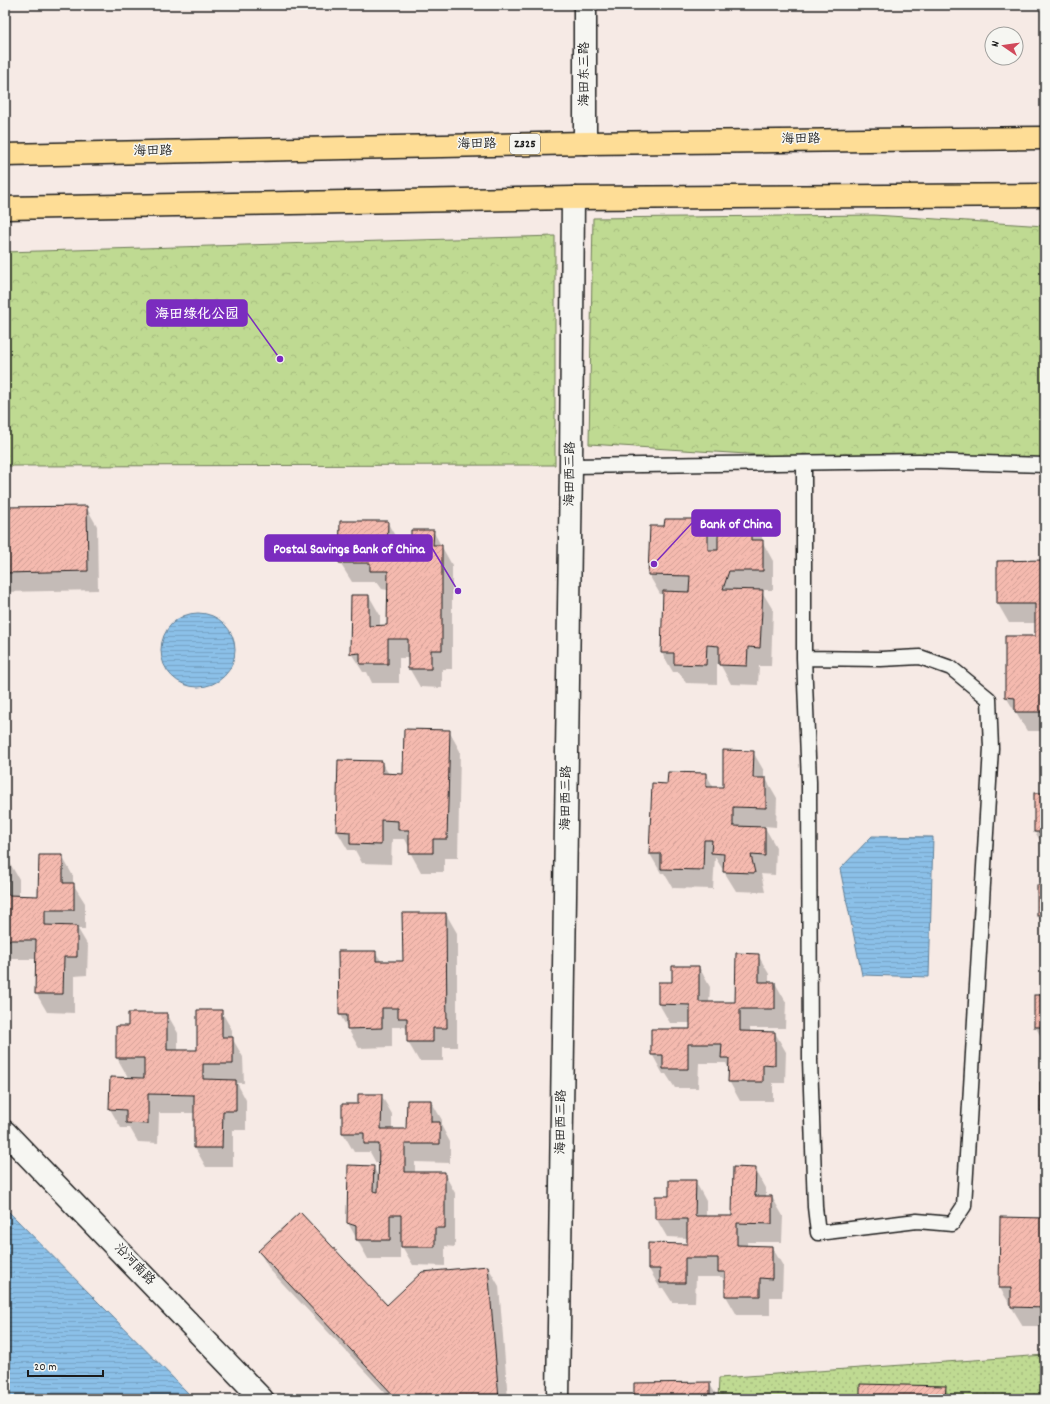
<svg xmlns="http://www.w3.org/2000/svg" width="1050" height="1404" viewBox="0 0 1050 1404" font-family="Dekko,'LXGW WenKai TC',sans-serif">
<style>
.grass{fill:url(#grass-dots);stroke:#6e7b57}
.park{fill:url(#park-crowns);stroke:#6e7b57}
.water{fill:url(#water-rules);stroke:#5f7e96}
.shadow{fill:#0003}
.building{fill:url(#building-hatch);stroke:#1c1c1c}
.lines{fill:none;stroke-linecap:round;stroke-linejoin:round}
.service-casing{stroke:#1c1c1c;stroke-width:17}
.minor-casing{stroke:#1c1c1c;stroke-width:25}
.primary-casing{stroke:#1c1c1c;stroke-width:25}
.service{stroke:#f6f6f2;stroke-width:14}
.minor{stroke:#f6f6f2;stroke-width:22}
.primary{stroke:#fedd96;stroke-width:22}
.labels{text-anchor:middle;dominant-baseline:central;stroke-width:3;stroke-linejoin:round;paint-order:stroke}
.shield{fill:#f6f6f2;stroke:#5d5d5c;stroke-width:1}
.shield-label{font-size:12px;font-weight:bold;fill:#1c1c1c}
.street-label{font-size:13px;fill:#1c1c1c;stroke:#f6f6f2}
.leader{fill:none;stroke:#7b2cbf;stroke-width:1.5}
.callout-dot{fill:#7b2cbf;stroke:#f6f6f2;stroke-width:1.5}
.callout{fill:#7b2cbf;stroke:#7b2cbf;stroke-width:1.5}
.callout-label{font-size:14px;text-anchor:middle;font-weight:bold;fill:#fff}
</style>
<defs>
<pattern id="grass-dots" width="8" height="8" patternUnits="userSpaceOnUse"><rect width="8" height="8" fill="#bfda92"/><path d="M2 2h.1M6 6h.1" fill="none" stroke="#a4ba7d" stroke-width="1.8" stroke-linecap="round"/></pattern>
<pattern id="park-crowns" width="20" height="18" patternUnits="userSpaceOnUse"><rect width="20" height="18" fill="#bfda92"/><path d="M2 6a3 3 0 1 1 6 0M12 15a3 3 0 1 1 6 0" fill="none" stroke="#a4ba7d"/></pattern>
<pattern id="water-rules" width="6" height="5" patternUnits="userSpaceOnUse"><rect width="6" height="5" fill="#8bc0e8"/><path d="M0 2.5h6" fill="none" stroke="#77a4c6"/></pattern>
<pattern id="building-hatch" width="6" height="6" patternUnits="userSpaceOnUse"><rect width="6" height="6" fill="#f5baaf"/><path d="M-1 1l2-2M0 6l6-6M5 7l2-2" fill="none" stroke="#d19f96"/></pattern>
</defs>
<rect width="100%" height="100%" fill="#f6eae5"/>
<filter id="ink" filterUnits="userSpaceOnUse"><feTurbulence type="fractalNoise" baseFrequency=".025" numOctaves="2"/><feDisplacementMap in="SourceGraphic" scale="8" xChannelSelector="R" yChannelSelector="G"/><feConvolveMatrix kernelMatrix="1 2 1 2 8 2 1 2 1" color-interpolation-filters="sRGB"/></filter>
<g filter="url(#ink)">
<path class="grass" d="M 1045,1355 L 1045,1399 L 718,1399 L 719,1378 Z"/>
<g class="park">
<path d="M 874,215 L 1045,226 L 1045,473 L 589,444 L 593,218 Z"/>
<path d="M 555,236 L 555,465 L 5,466 L 5,252 Z"/>
</g>
<g class="water">
<circle cx="198" cy="650" r="37"/>
<path d="M 872,836 L 933,837 L 929,977 L 862,975 L 840,869 Z"/>
<path d="M 5,1208 L 194,1399 L 5,1399 Z"/>
</g>
<g class="shadow">
<path d="M 86,507 L 97,526 L 98,590 L 5,592 L 5,508 Z"/>
<path d="M 751,517 L 762,536 L 762,541 L 773,561 L 773,590 L 761,590 L 773,610 L 771,666 L 759,666 L 758,685 L 731,684 L 720,664 L 717,664 L 717,684 L 686,683 L 679,672 L 673,672 L 662,653 L 664,594 L 660,594 L 649,575 L 650,527 L 665,527 L 708,520 L 719,540 Z"/>
<path d="M 387,522 L 398,541 L 398,554 L 412,554 L 433,531 L 452,565 L 452,669 L 442,669 L 442,688 L 420,687 L 409,668 L 409,658 L 399,658 L 399,683 L 372,683 L 367,672 L 363,672 L 351,653 L 369,596 L 380,615 L 380,626 L 388,626 L 388,590 L 382,589 L 377,582 L 352,582 L 340,563 Z"/>
<path d="M 1045,561 L 1045,731 L 1027,731 L 1006,697 L 1036,637 L 1036,623 L 1009,623 L 998,604 L 998,562 Z"/>
<path d="M 449,731 L 460,751 L 458,858 L 444,858 L 444,872 L 421,872 L 410,852 L 410,849 L 405,839 L 392,839 L 391,864 L 362,863 L 355,850 L 348,850 L 337,831 L 381,762 L 389,774 L 404,775 Z"/>
<path d="M 753,752 L 764,771 L 764,779 L 766,779 L 777,798 L 776,827 L 764,826 L 776,847 L 775,875 L 761,874 L 765,892 L 736,891 L 715,857 L 713,889 L 673,888 L 664,873 L 661,873 L 650,854 L 668,785 L 706,774 L 714,788 L 724,788 Z"/>
<path d="M 1045,794 L 1045,849 L 1035,832 Z"/>
<path d="M 62,856 L 73,876 L 73,884 L 85,903 L 85,929 L 78,929 L 88,946 L 87,975 L 74,976 L 74,1013 L 47,1012 L 36,993 L 36,959 L 5,959 L 5,860 L 8,860 L 19,879 L 19,896 L 39,897 Z"/>
<path d="M 1045,886 L 1045,929 L 1038,916 Z"/>
<path d="M 446,914 L 457,933 L 457,1047 L 443,1047 L 443,1061 L 419,1061 L 408,1042 L 408,1032 L 405,1027 L 392,1027 L 392,1047 L 359,1048 L 340,1015 L 339,952 L 375,952 L 382,962 L 404,962 Z"/>
<path d="M 758,955 L 769,974 L 769,983 L 775,983 L 786,1002 L 785,1028 L 750,1028 L 750,1032 L 775,1033 L 786,1052 L 785,1083 L 773,1083 L 773,1101 L 740,1101 L 729,1081 L 729,1070 L 726,1063 L 699,1063 L 698,1088 L 675,1088 L 666,1074 L 663,1074 L 652,1054 L 691,1030 L 691,1023 L 670,1023 L 659,1004 L 659,983 L 673,983 L 699,967 L 710,987 L 709,1003 L 736,1003 Z"/>
<path d="M 1045,996 L 1045,1044 L 1035,1026 Z"/>
<path d="M 221,1011 L 232,1030 L 232,1038 L 243,1057 L 244,1083 L 237,1083 L 246,1100 L 246,1130 L 233,1130 L 233,1167 L 206,1167 L 195,1148 L 195,1113 L 159,1113 L 158,1143 L 138,1142 L 130,1128 L 121,1128 L 110,1109 L 145,1079 L 145,1077 L 128,1077 L 117,1058 L 129,1027 L 167,1014 L 178,1033 L 178,1051 L 198,1051 Z"/>
<path d="M 1045,1083 L 1045,1118 L 1041,1111 Z"/>
<path d="M 381,1095 L 392,1114 L 392,1130 L 407,1130 L 431,1101 L 442,1120 L 442,1127 L 450,1142 L 450,1163 L 415,1162 L 415,1173 L 444,1173 L 455,1193 L 455,1247 L 445,1246 L 445,1266 L 413,1265 L 400,1243 L 400,1259 L 368,1259 L 348,1223 L 373,1167 L 379,1177 L 379,1163 L 376,1163 L 370,1152 L 354,1152 L 343,1133 L 359,1105 Z"/>
<path d="M 755,1169 L 766,1188 L 766,1197 L 772,1197 L 783,1216 L 782,1242 L 747,1242 L 747,1246 L 772,1247 L 783,1266 L 782,1297 L 770,1297 L 770,1315 L 737,1315 L 726,1296 L 726,1284 L 722,1277 L 696,1277 L 695,1302 L 672,1302 L 663,1288 L 660,1288 L 649,1269 L 688,1245 L 688,1238 L 667,1237 L 656,1218 L 670,1197 L 695,1181 L 706,1201 L 706,1217 L 733,1217 Z"/>
<path d="M 1001,1218 L 1045,1218 L 1045,1326 L 1023,1326 L 1000,1288 Z"/>
<path d="M 259,1251 L 387,1306 L 488,1267 L 499,1286 L 508,1399 L 391,1399 L 270,1270 Z"/>
<path d="M 709,1383 L 719,1399 L 635,1399 Z"/>
<path d="M 945,1387 L 952,1399 L 861,1399 Z"/>
</g>
<g class="building">
<path d="M 87,506 L 88,571 L 5,573 L 5,507 Z"/>
<path d="M 718,516 L 751,516 L 751,540 L 763,540 L 763,571 L 729,571 L 723,589 L 763,590 L 760,648 L 748,647 L 747,666 L 719,665 L 719,646 L 707,645 L 706,665 L 674,664 L 674,653 L 661,653 L 663,591 L 689,592 L 690,576 L 648,575 L 650,526 L 664,526 L 665,519 L 708,519 L 708,550 L 718,550 Z"/>
<path d="M 340,521 L 388,521 L 387,553 L 411,553 L 411,530 L 434,530 L 433,545 L 442,545 L 442,650 L 431,650 L 431,669 L 408,669 L 408,639 L 388,639 L 388,664 L 360,664 L 360,653 L 350,654 L 351,595 L 369,595 L 369,626 L 387,625 L 388,571 L 370,571 L 370,563 L 339,563 Z"/>
<path d="M 1045,560 L 1045,712 L 1015,712 L 1015,698 L 1005,697 L 1005,636 L 1035,636 L 1035,604 L 997,604 L 997,561 Z"/>
<path d="M 404,729 L 450,730 L 447,839 L 433,839 L 433,853 L 409,853 L 409,830 L 398,830 L 398,821 L 381,820 L 381,845 L 350,844 L 350,832 L 336,831 L 338,760 L 382,761 L 382,773 L 403,774 Z"/>
<path d="M 723,750 L 754,751 L 753,778 L 766,778 L 766,808 L 733,807 L 733,826 L 765,827 L 765,856 L 751,855 L 755,873 L 723,872 L 724,854 L 711,853 L 712,840 L 704,840 L 703,870 L 661,869 L 661,854 L 649,854 L 652,783 L 667,784 L 668,772 L 706,773 L 706,787 L 723,787 Z"/>
<rect x="1034" y="793" width="11" height="39"/>
<path d="M 39,855 L 63,855 L 63,883 L 74,883 L 74,910 L 45,910 L 45,925 L 77,926 L 77,957 L 64,957 L 63,994 L 35,994 L 36,940 L 5,940 L 5,859 L 8,859 L 8,895 L 38,896 Z"/>
<rect x="1037" y="885" width="8" height="31"/>
<path d="M 402,913 L 446,913 L 447,1028 L 433,1028 L 433,1042 L 407,1042 L 407,1018 L 398,1018 L 398,1008 L 382,1008 L 382,1028 L 347,1029 L 347,1015 L 339,1015 L 338,951 L 376,951 L 376,961 L 403,961 Z"/>
<path d="M 736,953 L 759,954 L 759,982 L 775,982 L 775,1009 L 740,1009 L 740,1031 L 775,1032 L 775,1065 L 763,1064 L 763,1082 L 728,1082 L 729,1058 L 721,1058 L 722,1044 L 688,1044 L 688,1069 L 663,1069 L 663,1055 L 651,1055 L 651,1029 L 690,1029 L 690,1005 L 658,1004 L 658,982 L 672,982 L 672,966 L 699,966 L 699,1002 L 735,1002 Z"/>
<rect x="1034" y="995" width="11" height="32"/>
<path d="M 197,1010 L 222,1010 L 222,1037 L 233,1037 L 233,1064 L 203,1064 L 203,1079 L 236,1080 L 236,1111 L 223,1111 L 222,1148 L 194,1148 L 194,1095 L 148,1094 L 148,1124 L 126,1123 L 126,1110 L 109,1109 L 110,1077 L 144,1078 L 144,1058 L 116,1058 L 116,1026 L 128,1026 L 128,1013 L 167,1013 L 167,1050 L 197,1050 Z"/>
<rect x="1040" y="1082" width="5" height="29"/>
<path d="M 358,1094 L 382,1094 L 381,1129 L 406,1129 L 407,1100 L 431,1100 L 431,1122 L 440,1122 L 440,1144 L 405,1144 L 405,1172 L 445,1172 L 445,1228 L 435,1228 L 435,1247 L 401,1247 L 401,1215 L 390,1215 L 390,1240 L 356,1240 L 356,1226 L 347,1223 L 348,1165 L 374,1166 L 373,1191 L 378,1192 L 379,1144 L 364,1144 L 364,1133 L 342,1133 L 342,1104 L 358,1104 Z"/>
<path d="M 733,1167 L 756,1168 L 755,1196 L 772,1196 L 772,1224 L 737,1223 L 737,1245 L 772,1246 L 772,1279 L 760,1278 L 760,1296 L 725,1296 L 725,1272 L 718,1272 L 718,1258 L 685,1258 L 685,1283 L 660,1283 L 660,1269 L 648,1269 L 648,1243 L 687,1244 L 687,1219 L 655,1219 L 655,1196 L 669,1196 L 669,1180 L 696,1180 L 695,1216 L 732,1216 Z"/>
<path d="M 300,1212 L 387,1305 L 422,1272 L 488,1266 L 499,1399 L 397,1399 L 258,1251 Z"/>
<path d="M 1000,1217 L 1045,1218 L 1045,1308 L 1011,1307 L 1011,1288 L 999,1288 Z"/>
<path d="M 710,1382 L 710,1399 L 634,1399 L 634,1383 Z"/>
<path d="M 860,1384 L 946,1386 L 945,1399 L 860,1399 Z"/>
</g>
<g class="lines">
<defs>
<g id="service">
<path d="M 804,463 L 804,658 L 809,782 L 810,1060 L 815,1207 L 818,1233 L 917,1221 L 952,1224 L 964,1206 L 991,748 L 989,699 L 951,668 L 920,657 L 881,659 L 804,658"/>
<path d="M 571,466 L 919,461 L 1045,465"/>
</g>
<g id="minor">
<path d="M 585,143 L 585,5"/>
<path d="M 5,1132 L 262,1399"/>
<path d="M 558,1399 L 571,466 L 573,198"/>
</g>
<g id="primary">
<path d="M 5,155 L 585,143 L 1045,138"/>
<path d="M 5,208 L 573,198 L 1045,195"/>
</g>
</defs>
<use href="#service" class="service-casing"/>
<use href="#minor" class="minor-casing"/>
<use href="#primary" class="primary-casing"/>
<use href="#service" class="service"/>
<use href="#minor" class="minor"/>
<use href="#primary" class="primary"/>
</g>
</g>
<g class="labels">
<rect class="shield" x="510" y="134" width="30" height="20" rx="3"/>
<g class="shield-label">
<text x="525" y="144">Z325</text>
</g>
<g class="street-label">
<text transform="translate(585 74) rotate(-90)">海田东三路</text>
<text transform="translate(801 140) rotate(-1)">海田路</text>
<text transform="translate(477 145) rotate(-1)">海田路</text>
<text transform="translate(153 152) rotate(-1)">海田路</text>
<text transform="translate(571 474) rotate(-89)">海田西三路</text>
<text transform="translate(567 798) rotate(-89)">海田西三路</text>
<text transform="translate(562 1122) rotate(-89)">海田西三路</text>
<text transform="translate(134 1265) rotate(46)">沿河南路</text>
</g>
</g>
<path class="leader" d="M280 359L247 313M654 564L692 523M458 591L432 548"/>
<g class="callout-dot">
<circle cx="280" cy="359" r="4"/>
<circle cx="654" cy="564" r="4"/>
<circle cx="458" cy="591" r="4"/>
</g>
<g class="callout">
<rect x="147" y="300" width="100" height="26" rx="4"/>
<rect x="692" y="510" width="88" height="26" rx="4"/>
<rect x="265" y="535" width="167" height="26" rx="4"/>
</g>
<g class="callout-label">
<text x="197" y="318">海田绿化公园</text>
<text x="736" y="528">Bank of China</text>
<text x="349" y="553">Postal Savings Bank of China</text>
</g>
<rect width="1050" height="1404" fill="none" stroke="#f6f6f2" stroke-width="20"/>
<rect x="10" y="10" width="1030" height="1384" fill="none" stroke="#1c1c1c" stroke-width="1.5" filter="url(#ink)"/>
<g transform="translate(1004 46) rotate(283)"><circle r="19" fill="#f6f6f2" stroke="#9f9f9c"/>
<path d="M0-3L7 15L0 10L-7 15Z" fill="#d1495b"/>
<text y="-6" font-size="11" font-weight="bold" text-anchor="middle" fill="#1c1c1c">N</text>
</g>
<path d="M28 1370v6h75v-6" fill="none" stroke="#1c1c1c" stroke-width="2"/>
<text x="34" y="1370" font-size="12" fill="#1c1c1c" stroke="#f6f6f2" stroke-width="3" paint-order="stroke">20 m</text>
</svg>
